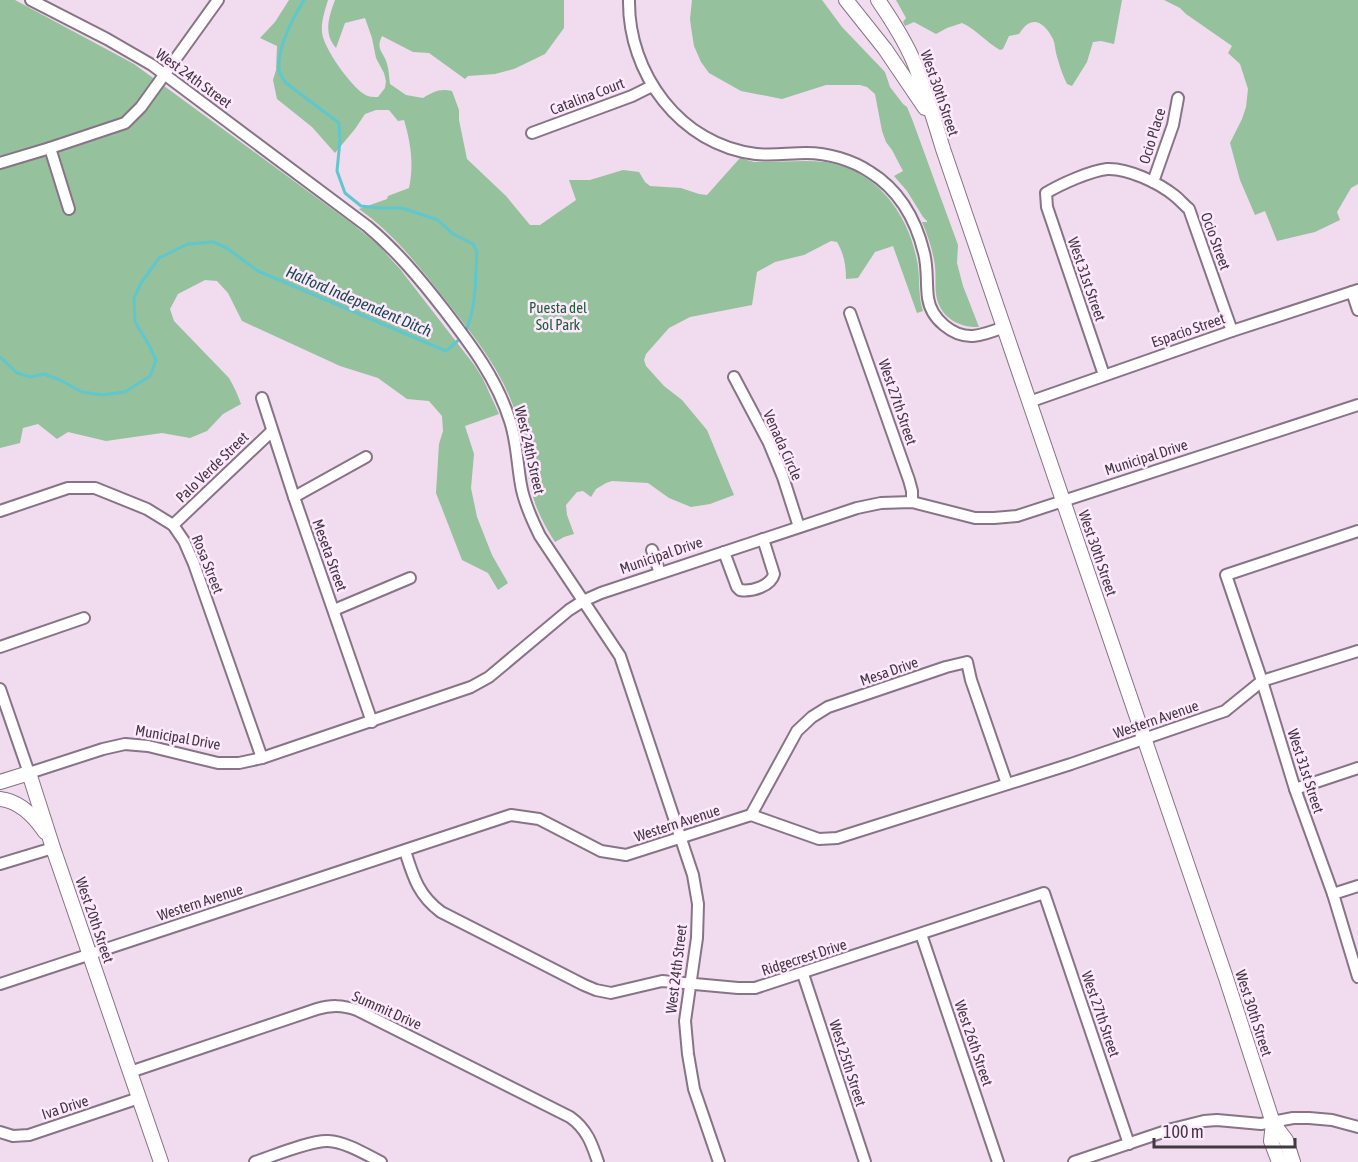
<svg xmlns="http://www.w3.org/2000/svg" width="1358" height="1162" viewBox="0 0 1358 1162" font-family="'Asap Condensed',sans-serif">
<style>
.green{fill:#95c19c}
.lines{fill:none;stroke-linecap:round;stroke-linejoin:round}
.stream{stroke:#5fc7cd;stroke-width:3}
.minor-casing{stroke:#877486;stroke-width:14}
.major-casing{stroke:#877486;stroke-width:16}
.minor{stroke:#fff;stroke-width:10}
.major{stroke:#fff;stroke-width:14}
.labels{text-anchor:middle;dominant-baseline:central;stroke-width:5;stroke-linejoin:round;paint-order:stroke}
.street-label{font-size:15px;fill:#423941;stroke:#fde8fd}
.park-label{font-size:15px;fill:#1e6031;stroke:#fde8fd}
.water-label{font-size:16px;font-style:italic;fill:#1b4a4d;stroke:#fde8fd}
</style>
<rect width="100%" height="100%" fill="#f0dbef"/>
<g class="green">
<path d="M 0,0 L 15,0 L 134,64 L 354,225 L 379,246 L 400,269 L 475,366 L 483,379 L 499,414 L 465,426 L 474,454 L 471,488 L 477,517 L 492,555 L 508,583 L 498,590 L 488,573 L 462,560 L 436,493 L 439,444 L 443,431 L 442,416 L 429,401 L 407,399 L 378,378 L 340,366 L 242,321 L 228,293 L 217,281 L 205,280 L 178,294 L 170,309 L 174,321 L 229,378 C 234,387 238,395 241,404 L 223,414 L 207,431 L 190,438 L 162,433 L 106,441 L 68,432 L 57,439 L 38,424 L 23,428 L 20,443 L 0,448 Z"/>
<path d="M 289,0 L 328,0 C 325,10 321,22 322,32 C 323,48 351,86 364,94 C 368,97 373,97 378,97 L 385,88 L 386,81 L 384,73 L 376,58 L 372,38 L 365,18 L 345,23 L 336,48 C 323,33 329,17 335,0 L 564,0 L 564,28 L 545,54 L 514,69 L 495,74 L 468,76 L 465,79 L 429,53 L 413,52 L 382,36 C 375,50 384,52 387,64 C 389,70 389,78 390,84 L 406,95 L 423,98 C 433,92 440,88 452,91 L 459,110 L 459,120 L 467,159 L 506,196 L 530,225 L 540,225 L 576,200 L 569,180 L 590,180 L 623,170 L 639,172 L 645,182 L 650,186 L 681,188 L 699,194 L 707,195 L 740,158 L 754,162 L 764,162 C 784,162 805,160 825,162 C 874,169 906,210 916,256 C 921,274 917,293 923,311 L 917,313 L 893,246 L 875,252 L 858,278 L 846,279 C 846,265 844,254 837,242 L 831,241 L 804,255 L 775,262 L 757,272 L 752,305 L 690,317 L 669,328 L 646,354 L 644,360 L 646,366 L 664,386 L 682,400 L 707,430 L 734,495 L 710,504 L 691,507 L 669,498 L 648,483 L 612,481 L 606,483 L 596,489 L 591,497 L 583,491 L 577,492 L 566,505 L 567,515 L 574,534 L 564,537 L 555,542 C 544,525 535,508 531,488 C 525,465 525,440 517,417 C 502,369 474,337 444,298 C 418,265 393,233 359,209 L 387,199 L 388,196 L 409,188 C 414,165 411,143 404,120 L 398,121 L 389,110 L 376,110 L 365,114 L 355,129 L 335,153 L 312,127 L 277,99 L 273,80 L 276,70 L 277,46 L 260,38 L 275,22 Z"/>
<path d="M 692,0 L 822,0 L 842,27 L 885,72 L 890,87 L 903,104 L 907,107 L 912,119 L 958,245 L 957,263 L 963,286 L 979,327 C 959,328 939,317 936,294 C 935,285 936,276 935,266 C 933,251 928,236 922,222 L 927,222 L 927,221 L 923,217 L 907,191 L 894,176 L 903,171 L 892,150 L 886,142 L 882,131 L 875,94 L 867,87 L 860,85 L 826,85 L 782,99 L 741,91 L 709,73 L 701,62 L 694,46 L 691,27 L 690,19 Z"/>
<path d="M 896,0 L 1122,0 L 1114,44 L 1101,41 L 1093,42 L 1087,62 L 1072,86 L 1067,84 C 1062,74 1059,64 1056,53 C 1055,48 1055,44 1053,39 C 1044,21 1031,14 1019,34 L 1009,36 L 1003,49 L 1000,50 C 986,42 977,30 962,23 L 947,28 L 936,34 L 914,22 L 905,26 L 903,22 L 906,18 Z"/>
<path d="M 1164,0 L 1358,0 L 1358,184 L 1351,188 L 1337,212 L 1340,220 L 1315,232 L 1277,241 L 1265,211 L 1255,215 L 1240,180 L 1230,143 L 1242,119 L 1246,107 L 1248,89 L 1240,64 L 1228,53 L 1232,46 L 1186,14 L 1180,8 Z"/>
</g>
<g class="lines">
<g class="stream">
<path d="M 304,0 C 293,18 277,48 279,70 C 280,75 283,79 286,83 L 339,123 L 340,140 L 337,171 L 345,193 L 361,206 L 379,208 L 402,208 L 438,220 L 453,234 L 473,244 L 477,252 C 475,278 477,308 465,332"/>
<path d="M 0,357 L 17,373 L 30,377 L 44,374 L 60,380 L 82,392 L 102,395 L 125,392 L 150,376 L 156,360 L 149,345 L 135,322 L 134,298 L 141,283 L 159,258 L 188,244 L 213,242 L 227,248 L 258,271 L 446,351 L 461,338"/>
</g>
<defs>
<g id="minor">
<path d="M 31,0 L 107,39 L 152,65 L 367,226 C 397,251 421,280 445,311 C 471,345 497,379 510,421 C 517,442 517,463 521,485 C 524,503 532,520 540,536 L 620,656 L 693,875 L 698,904 L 697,938 L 685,1021 L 688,1054 L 694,1089 L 719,1162"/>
<path d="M 629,0 C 628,73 680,145 756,154 C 773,156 789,153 806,153 C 828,153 852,160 870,172 C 899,190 916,220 924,253 C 928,268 926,283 928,298 C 931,319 953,337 973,336 C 984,335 994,331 1004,327"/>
<path d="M 532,133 L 632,96 L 652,86"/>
<path d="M 50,148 L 69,209"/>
<path d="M 0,163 L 50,148 L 125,123 L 141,107 L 218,0"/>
<path d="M 1153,182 L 1173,125 L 1178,98"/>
<path d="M 1352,292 L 1358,310"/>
<path d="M 850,313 L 909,480 L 912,491 L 912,502"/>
<path d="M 1104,375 L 1047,207 L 1046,193 C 1061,184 1090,171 1107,169 C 1128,168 1159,183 1175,196 C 1180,200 1184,205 1189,209 L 1232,331"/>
<path d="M 734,377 L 769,443 L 783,477 L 799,527"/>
<path d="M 262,398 L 294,497 L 372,722"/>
<path d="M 1029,402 L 1232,331 L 1358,290"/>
<path d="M 294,497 L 366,457"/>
<path d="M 0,511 L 68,488 L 95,488 L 147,509 L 173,525 L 184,541 L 194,564 L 262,758"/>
<path d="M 173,525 L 272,431"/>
<path d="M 1358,531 L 1226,575 L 1262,681 L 1295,789 L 1333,894 L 1358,977"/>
<path d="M 652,550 L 660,573"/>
<path d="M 724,552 L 737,587 L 740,590 C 752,592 771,586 774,574 L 763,539"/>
<path d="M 334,610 L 410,578"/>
<path d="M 0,647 L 84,618"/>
<path d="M 0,689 L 29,773 L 103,749 L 125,744 L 148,746 L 218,763 L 239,763 L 262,758 L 471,687 L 489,677 L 569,610 L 583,601 L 601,593 L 857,508 L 881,503 L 912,502 L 975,518 L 994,518 L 1017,516 L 1358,405"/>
<path d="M 1295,789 L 1358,768"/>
<path d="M 751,815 L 797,731 L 812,717 L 828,707 L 946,667 L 967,662 L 971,680 L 1007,784"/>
<path d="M 405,851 C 413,876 418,895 441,912 L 584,985 L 596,990 L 611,993 L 662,981 L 738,988 L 755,988 L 1044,893 L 1129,1144"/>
<path d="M 0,864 L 53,848"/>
<path d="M 1333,894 L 1358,886"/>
<path d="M 921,934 L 998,1162"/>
<path d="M 803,974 L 865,1162"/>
<path d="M 0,984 L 511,815 L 539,819 L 601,851 L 626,855 L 751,815 L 819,839 L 837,838 L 1071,764 L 1225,711 L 1262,681 L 1358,651"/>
<path d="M 130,1072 L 317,1009 C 331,1005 342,1005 357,1010 L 570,1117 C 587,1129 592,1144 598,1162"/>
<path d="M 0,1132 L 13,1136 L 29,1135 L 139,1098"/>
<path d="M 255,1162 C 273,1156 311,1140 328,1141 C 346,1142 365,1154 381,1162"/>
<path d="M 1074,1162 L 1172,1129 L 1204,1121 L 1217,1120 L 1261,1124 L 1293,1118 L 1309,1118 L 1332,1120 L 1358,1127"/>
</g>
<g id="major">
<path d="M 846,0 L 885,49 L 925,108"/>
<path d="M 878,0 C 891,19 904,39 913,60 C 925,89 934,119 943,149 L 1226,978 L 1273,1123 L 1286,1140 L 1293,1162"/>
<path d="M 0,782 L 29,773 L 53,848 L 161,1162"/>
<path d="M 0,799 C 20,801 34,816 45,832"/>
<path d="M 1273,1123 L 1271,1141 L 1279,1162"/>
</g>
</defs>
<use href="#minor" class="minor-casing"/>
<use href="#major" class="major-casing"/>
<use href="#minor" class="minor"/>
<use href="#major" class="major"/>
</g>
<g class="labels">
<g class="street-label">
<text transform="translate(194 78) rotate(36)">West 24th Street</text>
<text transform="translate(940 93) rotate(71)">West 30th Street</text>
<text transform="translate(587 96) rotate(-21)">Catalina Court</text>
<text transform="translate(1152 136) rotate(-73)">Ocio Place</text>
<text transform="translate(1216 241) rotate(70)">Ocio Street</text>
<text transform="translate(1087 279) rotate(71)">West 31st Street</text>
<text transform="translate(1188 330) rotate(-19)">Espacio Street</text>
<text transform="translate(898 402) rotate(71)">West 27th Street</text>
<text transform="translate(783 445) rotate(66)">Venada Circle</text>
<text transform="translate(530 450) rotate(77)">West 24th Street</text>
<text transform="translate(1146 457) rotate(-18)">Municipal Drive</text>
<text transform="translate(212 467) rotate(-44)">Palo Verde Street</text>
<text transform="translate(1098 553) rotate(71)">West 30th Street</text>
<text transform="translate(330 555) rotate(70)">Meseta Street</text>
<text transform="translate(661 555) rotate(-19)">Municipal Drive</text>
<text transform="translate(208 564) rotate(68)">Rosa Street</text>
<text transform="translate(889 671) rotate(-19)">Mesa Drive</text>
<text transform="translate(1156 719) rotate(-19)">Western Avenue</text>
<text transform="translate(178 737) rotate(10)">Municipal Drive</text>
<text transform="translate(1306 771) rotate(72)">West 31st Street</text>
<text transform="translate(677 823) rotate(-18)">Western Avenue</text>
<text transform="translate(200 902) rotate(-18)">Western Avenue</text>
<text transform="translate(95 920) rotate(71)">West 20th Street</text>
<text transform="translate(804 957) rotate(-18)">Ridgecrest Drive</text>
<text transform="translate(676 969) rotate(-83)">West 24th Street</text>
<text transform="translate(387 1010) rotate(24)">Summit Drive</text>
<text transform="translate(1254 1013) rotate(72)">West 30th Street</text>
<text transform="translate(1101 1014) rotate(71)">West 27th Street</text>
<text transform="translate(974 1043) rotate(71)">West 26th Street</text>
<text transform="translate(848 1063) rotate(72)">West 25th Street</text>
<text transform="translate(65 1107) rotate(-18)">Iva Drive</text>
</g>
<g class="park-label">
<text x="558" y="307">Puesta del<tspan x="558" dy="17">Sol Park</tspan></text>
</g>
<g class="water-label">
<text transform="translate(359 301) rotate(23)">Halford Independent Ditch</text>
</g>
</g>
<path d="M1154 1138v9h141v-9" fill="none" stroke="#423941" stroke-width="3"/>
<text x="1163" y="1138" font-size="18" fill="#423941" stroke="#fde8fd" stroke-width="4.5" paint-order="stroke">100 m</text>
</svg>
